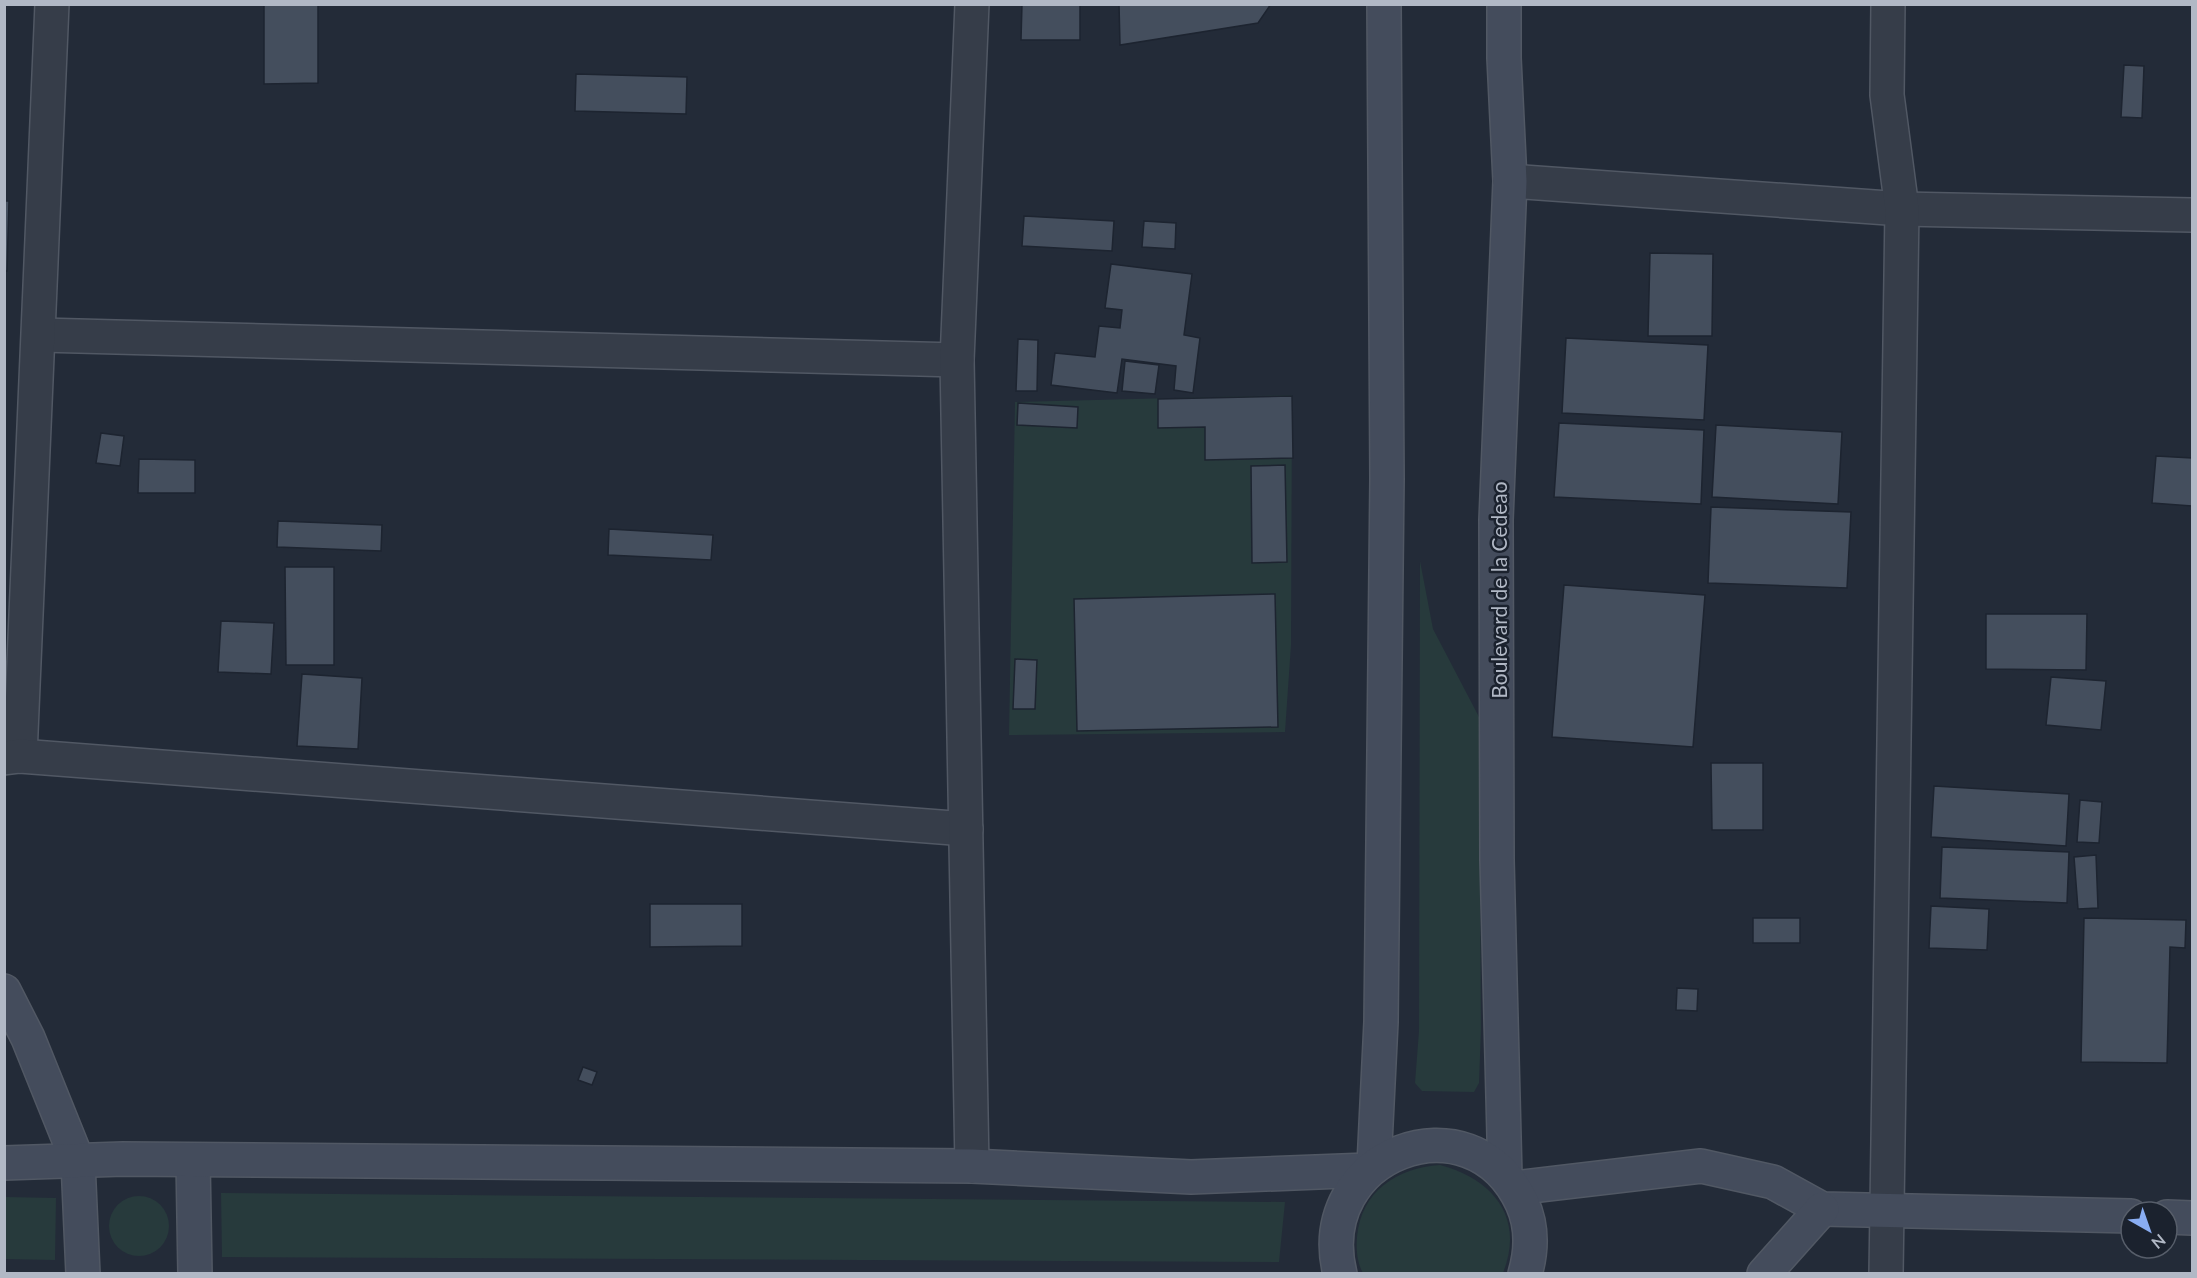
<svg xmlns="http://www.w3.org/2000/svg" width="2197" height="1278" viewBox="0 0 2197 1278" font-family="Lato,sans-serif">
<style>
.green{fill:#273a3c}
.building{fill:#444e5d;stroke:#1d2430;stroke-width:1.5}
.lines{fill:none;stroke-linecap:round;stroke-linejoin:round}
.street-casing{stroke:#515864;stroke-width:36}
.secondary-casing{stroke:#515864;stroke-width:36}
.street{stroke:#363d49;stroke-width:33}
.secondary{stroke:#444c5c;stroke-width:33}
.labels{text-anchor:middle;dominant-baseline:central;stroke-width:5;stroke-linejoin:round;paint-order:stroke}
.street-label{font-size:21px;fill:#b1b8c5;stroke:#1b222e}
</style>
<rect width="100%" height="100%" fill="#232b38"/>
<g class="green">
<path d="M 1292,395 L 1291,645 L 1285,732 L 1009,735 L 1015,402 Z"/>
<path d="M 1420,561 L 1433,629 L 1479,717 L 1481,1029 L 1479,1083 L 1474,1092 L 1422,1091 L 1415,1083 L 1419,1031 Z"/>
<path d="M 1440,1165 C 1493,1179 1525,1218 1503,1273 L 1363,1273 C 1357,1263 1356,1249 1357,1237 C 1361,1191 1397,1168 1440,1165 Z"/>
<path d="M 221,1193 L 1285,1202 L 1279,1262 L 222,1257 Z"/>
<circle cx="139" cy="1226" r="30"/>
<path d="M 5,1197 L 56,1198 L 55,1260 L 5,1259 Z"/>
</g>
<g class="building">
<path d="M 264,4 L 318,4 L 318,83 L 264,84 Z"/>
<path d="M 1022,4 L 1080,4 L 1080,40 L 1021,40 Z"/>
<path d="M 1119,4 L 1271,4 L 1258,23 L 1120,45 Z"/>
<path d="M 2124,65 L 2144,66 L 2142,118 L 2121,117 Z"/>
<path d="M 576,74 L 687,77 L 686,114 L 575,111 Z"/>
<path d="M 4,201 L 9,201 L 7,271 L 4,271 Z"/>
<path d="M 1024,216 L 1114,221 L 1112,251 L 1022,246 Z"/>
<path d="M 1144,221 L 1176,223 L 1175,249 L 1142,247 Z"/>
<path d="M 1650,253 L 1713,254 L 1712,336 L 1648,336 Z"/>
<path d="M 1111,264 L 1192,274 L 1184,335 L 1200,338 L 1193,393 L 1174,390 L 1176,366 L 1122,359 L 1117,393 L 1051,385 L 1055,353 L 1095,357 L 1099,326 L 1120,328 L 1122,310 L 1105,308 Z"/>
<path d="M 1566,338 L 1708,345 L 1704,420 L 1562,413 Z"/>
<path d="M 1018,339 L 1038,340 L 1037,391 L 1016,391 Z"/>
<path d="M 1125,361 L 1159,365 L 1155,394 L 1122,391 Z"/>
<path d="M 1292,396 L 1293,458 L 1205,460 L 1205,427 L 1158,428 L 1158,399 Z"/>
<path d="M 1018,403 L 1078,407 L 1077,428 L 1017,425 Z"/>
<path d="M 1559,423 L 1704,430 L 1701,504 L 1554,497 Z"/>
<path d="M 1716,425 L 1842,432 L 1838,504 L 1712,497 Z"/>
<path d="M 101,433 L 124,436 L 120,466 L 96,463 Z"/>
<path d="M 2156,456 L 2192,458 L 2192,506 L 2152,503 Z"/>
<path d="M 139,459 L 195,460 L 195,493 L 138,493 Z"/>
<path d="M 1285,465 L 1287,562 L 1252,563 L 1251,466 Z"/>
<path d="M 1711,507 L 1851,512 L 1847,588 L 1708,583 Z"/>
<path d="M 278,521 L 382,525 L 381,551 L 277,547 Z"/>
<path d="M 609,529 L 713,535 L 711,560 L 608,555 Z"/>
<path d="M 285,567 L 334,567 L 334,665 L 286,665 Z"/>
<path d="M 1564,585 L 1705,595 L 1693,747 L 1552,737 Z"/>
<path d="M 1275,594 L 1278,727 L 1077,731 L 1074,599 Z"/>
<path d="M 1986,614 L 2087,614 L 2086,670 L 1986,669 Z"/>
<path d="M 221,621 L 274,623 L 271,674 L 218,672 Z"/>
<path d="M 1015,659 L 1037,660 L 1035,709 L 1013,709 Z"/>
<path d="M 302,674 L 362,678 L 358,749 L 297,746 Z"/>
<path d="M 2051,677 L 2106,681 L 2101,730 L 2046,725 Z"/>
<path d="M 1711,763 L 1763,763 L 1763,830 L 1712,830 Z"/>
<path d="M 1934,786 L 2069,794 L 2066,846 L 1931,837 Z"/>
<path d="M 2080,800 L 2102,802 L 2099,843 L 2077,842 Z"/>
<path d="M 1942,847 L 2069,852 L 2067,903 L 1940,898 Z"/>
<path d="M 2096,855 L 2098,908 L 2078,909 L 2074,857 Z"/>
<path d="M 650,904 L 742,904 L 742,946 L 650,947 Z"/>
<path d="M 1931,906 L 1989,909 L 1987,950 L 1929,948 Z"/>
<rect x="1753" y="918" width="47" height="25"/>
<path d="M 2084,918 L 2186,920 L 2185,948 L 2170,947 L 2167,1063 L 2081,1062 Z"/>
<path d="M 1677,988 L 1698,989 L 1697,1011 L 1676,1010 Z"/>
<path d="M 583,1067 L 597,1072 L 592,1085 L 578,1080 Z"/>
</g>
<g class="lines">
<defs>
<g id="street">
<path d="M 1510,181 L 1902,209 L 2192,215"/>
<path d="M 41,335 L 957,360"/>
<path d="M 20,756 L 52,4"/>
<path d="M 4,758 L 20,756 L 966,829"/>
<path d="M 972,1166 L 957,360 L 972,4"/>
<path d="M 1886,1274 L 1902,209 L 1887,95 L 1888,4"/>
</g>
<g id="secondary">
<path d="M 1504,4 L 1504,58 L 1510,181 L 1496,520 L 1497,860 L 1505,1176"/>
<path d="M 4,991 L 28,1038 L 78,1162 L 83,1274"/>
<path d="M 193,1160 L 195,1274"/>
<path d="M 4,1163 L 123,1159 L 972,1166 L 1191,1177 L 1368,1170"/>
<path d="M 1374,1165 L 1381,1022 L 1387,479 L 1384,4"/>
<path d="M 1515,1188 L 1701,1166 L 1773,1182 L 1822,1209 L 2131,1216"/>
<path d="M 2167,1217 L 2192,1218"/>
<path d="M 1340,1274 C 1310,1154 1471,1093 1522,1203 C 1532,1225 1532,1250 1525,1274"/>
<path d="M 1764,1274 L 1822,1209"/>
</g>
</defs>
<use href="#street" class="street-casing"/>
<use href="#secondary" class="secondary-casing"/>
<use href="#street" class="street"/>
<use href="#secondary" class="secondary"/>
</g>
<g class="labels">
<g class="street-label">
<text transform="translate(1498 590) rotate(-90)">Boulevard de la Cedeao</text>
</g>
</g>
<rect width="2197" height="1278" fill="none" stroke="#b1b8c5" stroke-width="12"/>
<g transform="translate(2149 1230) rotate(140)"><circle r="28" fill="#1b222e" stroke="#575e6a" stroke-width="1.5"/>
<path d="M0-4.5L10 22L0 15L-10 22Z" fill="#89adf2"/>
<text y="-9" font-size="16" font-weight="bold" text-anchor="middle" fill="#b1b8c5">N</text>
</g>
</svg>
